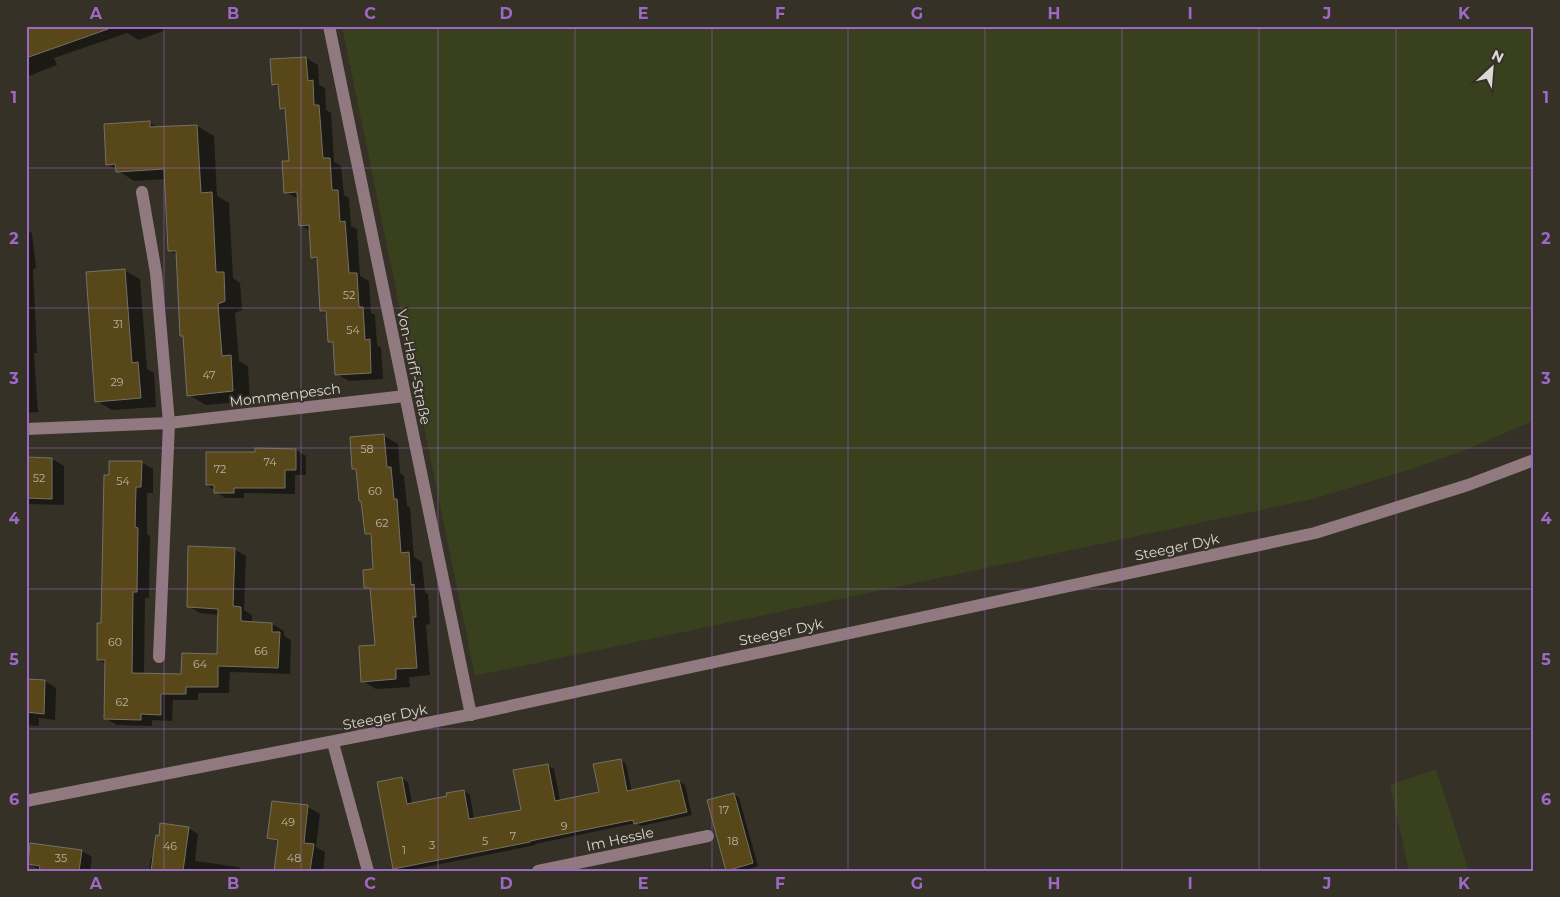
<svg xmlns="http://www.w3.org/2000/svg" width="1560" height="897" viewBox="0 0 1560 897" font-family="Montserrat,sans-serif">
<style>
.green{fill:#38401d}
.shadow{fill:#0007}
.building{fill:#574719;stroke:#757166}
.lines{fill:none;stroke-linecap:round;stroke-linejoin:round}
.minor{stroke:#917a7f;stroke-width:12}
.grid{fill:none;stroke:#9d69c6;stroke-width:1;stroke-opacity:0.55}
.labels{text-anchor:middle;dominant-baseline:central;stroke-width:4;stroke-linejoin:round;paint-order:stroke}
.number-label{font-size:11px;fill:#bbb4a4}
.street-label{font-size:14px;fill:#dcd9d3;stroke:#353127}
.neatline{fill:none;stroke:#9d69c6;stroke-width:2}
.grid-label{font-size:16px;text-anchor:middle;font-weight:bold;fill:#9d69c6}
</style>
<rect width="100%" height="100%" fill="#353127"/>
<g class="green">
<path d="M 342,26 L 1534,26 L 1534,421 L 1460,452 L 1412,469 L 1313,499 L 475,676 Z"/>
<path d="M 1436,769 L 1469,871 L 1409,871 L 1390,785 Z"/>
</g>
<g class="shadow">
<path d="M 34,26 L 165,26 L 166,30 L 139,40 L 127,33 L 54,58 L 57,65 L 29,76 L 26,74 L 26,29 Z"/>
<path d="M 306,58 L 318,65 L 319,85 L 325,88 L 326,110 L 331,113 L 334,162 L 341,166 L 344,195 L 349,198 L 351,226 L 357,229 L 360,276 L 369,281 L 371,313 L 375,315 L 377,345 L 381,348 L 383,379 L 349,381 L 337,374 L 335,344 L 329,341 L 327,314 L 321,311 L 318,260 L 312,257 L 310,231 L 300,225 L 298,199 L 286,192 L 290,162 L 287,111 L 281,108 L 280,88 L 273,84 Z"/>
<path d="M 150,123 L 159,128 L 197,126 L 214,136 L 217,196 L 229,203 L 233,278 L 240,283 L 242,310 L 235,313 L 239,361 L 248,366 L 250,401 L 206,405 L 189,395 L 184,337 L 181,336 L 178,255 L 169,251 L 166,179 L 134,181 L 108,164 Z"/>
<path d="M 26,230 L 32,233 L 36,268 L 33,269 L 37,353 L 34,353 L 38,412 L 26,413 Z"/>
<path d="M 124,270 L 140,279 L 147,369 L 154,373 L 156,407 L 112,410 L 97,401 Z"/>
<path d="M 384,436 L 398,444 L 400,473 L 404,476 L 407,506 L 410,508 L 414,557 L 422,562 L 425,592 L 428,594 L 430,624 L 426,625 L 430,675 L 409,677 L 410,687 L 376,689 L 363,681 L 376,646 L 372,591 L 366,588 L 375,571 L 372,537 L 366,533 L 357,471 L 353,469 L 351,438 Z"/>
<path d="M 296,450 L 306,456 L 306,475 L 295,475 L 295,494 L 244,493 L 244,498 L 225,498 L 207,485 Z"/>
<path d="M 26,458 L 52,459 L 64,466 L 64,505 L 26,504 Z"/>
<path d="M 141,462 L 153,469 L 153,493 L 147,493 L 147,534 L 150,536 L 149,598 L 145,598 L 144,675 L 183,676 L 218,655 L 219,615 L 200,613 L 188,606 L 234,549 L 246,556 L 244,610 L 252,615 L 252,623 L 272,624 L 284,631 L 284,636 L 291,640 L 290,674 L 230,672 L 229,693 L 198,693 L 198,700 L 173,700 L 172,721 L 152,720 L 152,726 L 117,725 L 105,718 L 106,664 L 98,660 L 103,624 L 110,477 Z"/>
<path d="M 26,681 L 45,681 L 56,688 L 55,720 L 39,718 L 39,726 L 26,725 Z"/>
<path d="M 620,760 L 626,764 L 632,792 L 679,781 L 685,785 L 692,815 L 641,826 L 636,823 L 535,844 L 536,845 L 405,871 L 399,871 L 394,868 L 402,779 L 408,782 L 412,804 L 449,797 L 464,791 L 470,795 L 474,819 L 522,811 L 548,766 L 554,769 L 560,801 L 600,793 Z"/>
<path d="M 734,794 L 739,798 L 758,866 L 742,871 L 727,870 Z"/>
<path d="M 308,807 L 320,814 L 316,847 L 325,852 L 323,871 L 275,871 L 279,843 L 269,837 Z"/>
<path d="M 188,828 L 198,834 L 195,861 L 238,867 L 245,871 L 149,871 L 151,858 L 154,858 Z"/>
<path d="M 82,851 L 92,857 L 90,871 L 41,871 L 29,863 Z"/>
<path d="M 711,868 L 716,871 L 700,871 Z"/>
</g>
<g class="building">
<path d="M 26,26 L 108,26 L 108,29 L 26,58 Z"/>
<path d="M 306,57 L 308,81 L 313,80 L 314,105 L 319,105 L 323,158 L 330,158 L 332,190 L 338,190 L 340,222 L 345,221 L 349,273 L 357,273 L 359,307 L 363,307 L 365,340 L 370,339 L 371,373 L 335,375 L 333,342 L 328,342 L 326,311 L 320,311 L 317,257 L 311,258 L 309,225 L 299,226 L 297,192 L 284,193 L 282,161 L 289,161 L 285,108 L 280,109 L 278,84 L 272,85 L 270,59 Z"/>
<path d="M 150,121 L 150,127 L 197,125 L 201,193 L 212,192 L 216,272 L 224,272 L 225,301 L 218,304 L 222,356 L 231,355 L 233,391 L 187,396 L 183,336 L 180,336 L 176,251 L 168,251 L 164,169 L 116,172 L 115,164 L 106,165 L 104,124 Z"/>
<path d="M 125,269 L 132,363 L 138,362 L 141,398 L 95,402 L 86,272 Z"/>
<path d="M 384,434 L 387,467 L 391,467 L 394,499 L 397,499 L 401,553 L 409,552 L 411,585 L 414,584 L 416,617 L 413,617 L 417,668 L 396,669 L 396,679 L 361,682 L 359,646 L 375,645 L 370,588 L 364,588 L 363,570 L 373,569 L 371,534 L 365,534 L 361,501 L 359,501 L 356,469 L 352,469 L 350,437 Z"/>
<path d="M 255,448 L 296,449 L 296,470 L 285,470 L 285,488 L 234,488 L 234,493 L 214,493 L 214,485 L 206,485 L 206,452 L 255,452 Z"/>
<path d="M 26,457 L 52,458 L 52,499 L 26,498 Z"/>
<path d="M 109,461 L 142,461 L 141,487 L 136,487 L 135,527 L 138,528 L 137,592 L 133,592 L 132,673 L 181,674 L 182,653 L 217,654 L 218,609 L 187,607 L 188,546 L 235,548 L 233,606 L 241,607 L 241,621 L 272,623 L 272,632 L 280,632 L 278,668 L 218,666 L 218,687 L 186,687 L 186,694 L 161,694 L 161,715 L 141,714 L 141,720 L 104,719 L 105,660 L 97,660 L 97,623 L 101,623 L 104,475 L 109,475 Z"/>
<path d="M 26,679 L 45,680 L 44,714 L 26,712 Z"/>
<path d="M 621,759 L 627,791 L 679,780 L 687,812 L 634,824 L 633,820 L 530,841 L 530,842 L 393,869 L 377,782 L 402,777 L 407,804 L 447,796 L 446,793 L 464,790 L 469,819 L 521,810 L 513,770 L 548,764 L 555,801 L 599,792 L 593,764 Z"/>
<path d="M 734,793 L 753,863 L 726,871 L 707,800 Z"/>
<path d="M 272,801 L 308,805 L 304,843 L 314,844 L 310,871 L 274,871 L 278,840 L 267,838 Z"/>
<path d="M 160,823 L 189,827 L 183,871 L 151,871 L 156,835 L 159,836 Z"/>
<path d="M 30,843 L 82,850 L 79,871 L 39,871 L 40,866 L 28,864 Z"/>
</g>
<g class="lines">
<g class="minor">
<path d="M 329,26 L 471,715"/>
<path d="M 142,192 L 156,273 L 169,423 L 159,657"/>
<path d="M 26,429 L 169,423 L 405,396"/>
<path d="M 333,743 L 368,871"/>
<path d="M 26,801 L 473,714 L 1315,533 L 1468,485 L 1534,460"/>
<path d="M 538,871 L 708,836"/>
</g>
</g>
<path class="grid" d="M 164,26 L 164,871M 301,26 L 301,871M 438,26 L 438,871M 575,26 L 575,871M 712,26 L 712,871M 848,26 L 848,871M 985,26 L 985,871M 1122,26 L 1122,871M 1259,26 L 1259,871M 1396,26 L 1396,871M 26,168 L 1534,168M 26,308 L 1534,308M 26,448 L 1534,448M 26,589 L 1534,589M 26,729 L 1534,729"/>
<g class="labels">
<g class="number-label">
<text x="349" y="295">52</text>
<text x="118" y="324">31</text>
<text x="353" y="330">54</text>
<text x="209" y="375">47</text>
<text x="117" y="382">29</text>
<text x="367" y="449">58</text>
<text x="270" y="462">74</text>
<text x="220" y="469">72</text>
<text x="39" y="478">52</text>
<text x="123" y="481">54</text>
<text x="375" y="491">60</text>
<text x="382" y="523">62</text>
<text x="115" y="642">60</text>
<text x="261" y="651">66</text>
<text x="200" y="664">64</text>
<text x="122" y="702">62</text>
<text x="724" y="810">17</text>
<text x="288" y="822">49</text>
<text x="564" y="826">9</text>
<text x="513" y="836">7</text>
<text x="485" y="841">5</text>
<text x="733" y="841">18</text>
<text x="432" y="845">3</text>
<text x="170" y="846">46</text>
<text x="404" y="850">1</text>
<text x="61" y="858">35</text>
<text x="294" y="858">48</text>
</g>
<g class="street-label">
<text transform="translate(414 367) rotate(78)">Von-Harff-Straße</text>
<text transform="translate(285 395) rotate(-7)">Mommenpesch</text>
<text transform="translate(1177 547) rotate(-12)">Steeger Dyk</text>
<text transform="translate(781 632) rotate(-12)">Steeger Dyk</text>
<text transform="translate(385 717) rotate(-11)">Steeger Dyk</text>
<text transform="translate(620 839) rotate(-12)">Im Hessle</text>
</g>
</g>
<rect width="1560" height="897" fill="none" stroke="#353127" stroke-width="55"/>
<g transform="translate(1492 68) rotate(26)" stroke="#353127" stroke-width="4" paint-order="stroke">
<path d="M0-4L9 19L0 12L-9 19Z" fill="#dcd9d3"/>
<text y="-8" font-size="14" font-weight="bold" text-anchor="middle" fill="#dcd9d3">N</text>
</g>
<rect x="28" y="28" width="1504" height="842" class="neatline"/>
<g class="grid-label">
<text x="96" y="19">A</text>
<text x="233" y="19">B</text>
<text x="370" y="19">C</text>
<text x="506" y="19">D</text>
<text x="643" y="19">E</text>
<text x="780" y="19">F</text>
<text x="917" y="19">G</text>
<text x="1054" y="19">H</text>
<text x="1190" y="19">I</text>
<text x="1327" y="19">J</text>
<text x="1464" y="19">K</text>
<text x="14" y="103">1</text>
<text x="1546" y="103">1</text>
<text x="14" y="244">2</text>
<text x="1546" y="244">2</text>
<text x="14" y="384">3</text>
<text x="1546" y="384">3</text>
<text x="14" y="524">4</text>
<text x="1546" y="524">4</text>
<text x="14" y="665">5</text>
<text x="1546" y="665">5</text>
<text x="14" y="805">6</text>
<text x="1546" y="805">6</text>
<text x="96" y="889">A</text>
<text x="233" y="889">B</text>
<text x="370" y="889">C</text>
<text x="506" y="889">D</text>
<text x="643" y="889">E</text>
<text x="780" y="889">F</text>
<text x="917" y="889">G</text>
<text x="1054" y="889">H</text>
<text x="1190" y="889">I</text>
<text x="1327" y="889">J</text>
<text x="1464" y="889">K</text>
</g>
</svg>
